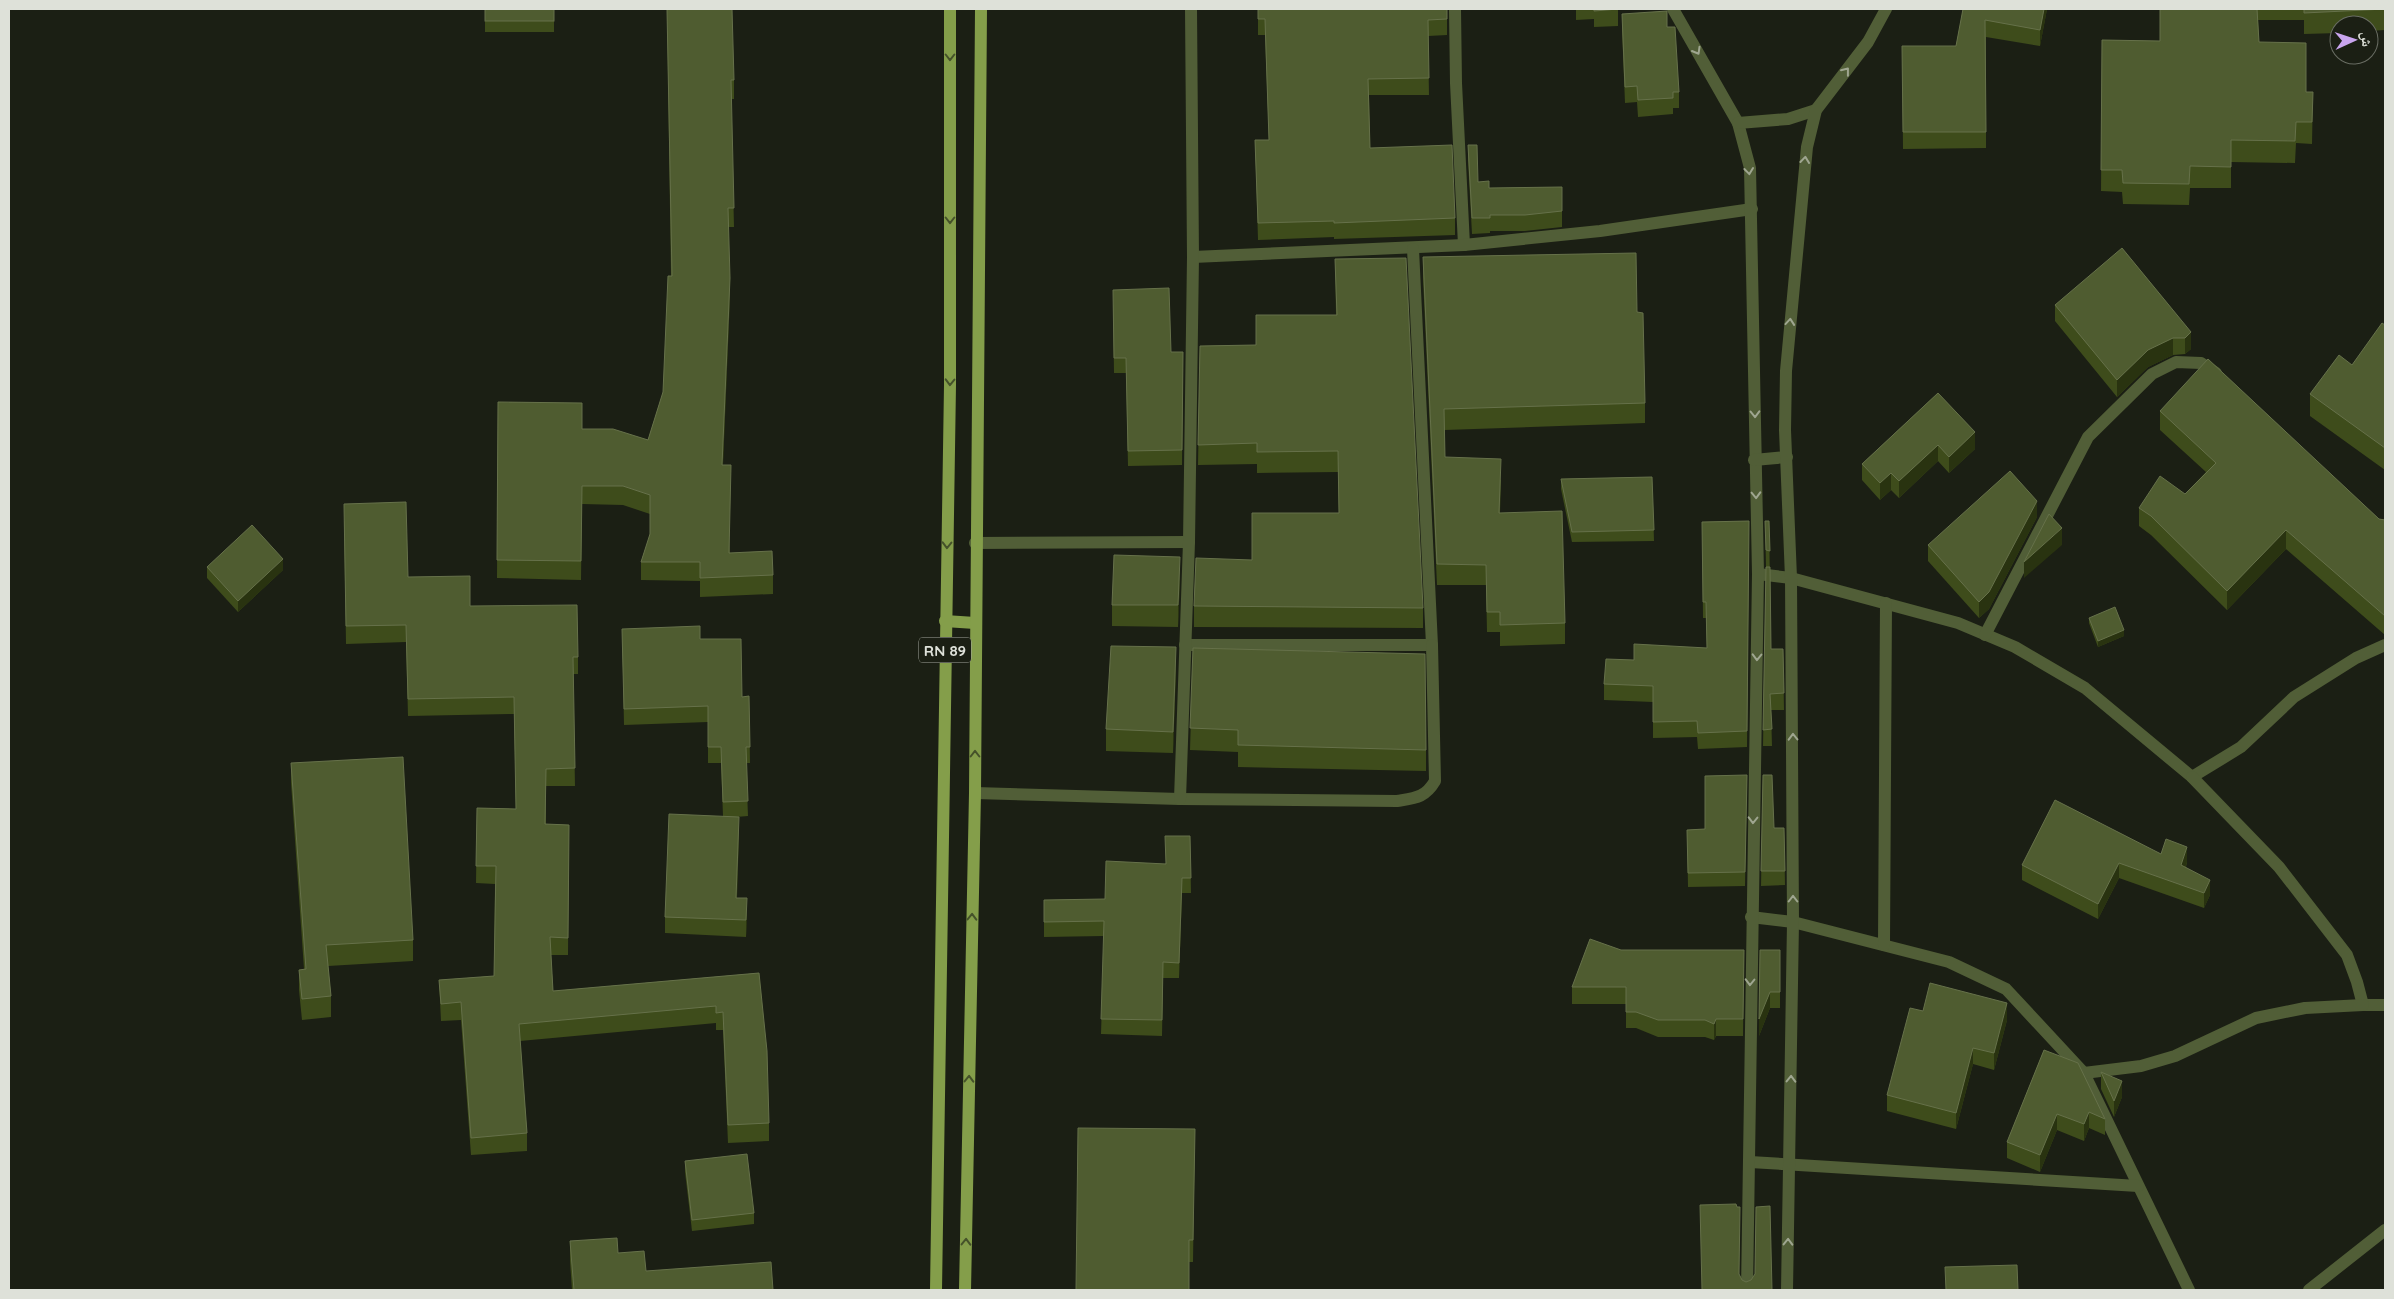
<svg xmlns="http://www.w3.org/2000/svg" width="2394" height="1299" viewBox="0 0 2394 1299" font-family="Quicksand,'Noto Naskh Arabic',sans-serif">
<style>
.lines{fill:none;stroke-linecap:round;stroke-linejoin:round}
.minor{stroke:#515e37;stroke-width:12}
.tertiary{stroke:#515e37;stroke-width:12}
.primary{stroke:#849e4a;stroke-width:12}
.wall{fill:#3e4c1b}
.shaded-wall{fill:#293310}
.building{fill:#4f5c30;stroke:#66714a}
.oneway{stroke:#9fa690}
.oneway2{stroke:#45522a}
.labels{text-anchor:middle;dominant-baseline:central;stroke-width:4.5;stroke-linejoin:round;paint-order:stroke}
.shield{fill:#1b1f14;stroke:#a4a79e;stroke-width:1}
.shield-label{font-size:15px;font-weight:bold;fill:#dee1d9}
</style>
<rect width="100%" height="100%" fill="#1b1f14"/>
<g class="lines">
<g class="minor">
<path d="M 1455,9 L 1456,83 L 1464,245"/>
<path d="M 1193,257 L 1464,245 L 1600,231 L 1752,209"/>
<path d="M 975,543 L 1189,542"/>
<path d="M 1758,574 L 1791,578 L 1958,623 L 2015,647 L 2085,688 L 2192,777 L 2241,747 L 2294,697 L 2356,658 L 2385,645"/>
<path d="M 1985,635 L 2088,437 L 2152,374 L 2176,362 L 2201,363 L 2216,373"/>
<path d="M 1185,645 L 1432,645 L 1413,249"/>
<path d="M 2192,777 L 2279,867 L 2347,955 L 2357,982 L 2363,1005 L 2385,1005"/>
<path d="M 975,793 L 1180,799 L 1397,801 C 1415,798 1425,798 1435,781 L 1432,645"/>
<path d="M 1180,799 L 1189,542 L 1193,257 L 1191,9"/>
<path d="M 1751,917 L 1793,922 L 1949,962 L 2006,989 L 2084,1073 L 2189,1290"/>
<path d="M 1884,945 L 1886,603"/>
<path d="M 2084,1073 L 2141,1066 L 2175,1056 L 2256,1018 L 2305,1008 L 2363,1005"/>
<path d="M 1750,1162 L 2138,1186"/>
<path d="M 2309,1290 L 2385,1230"/>
</g>
<g class="tertiary">
<path d="M 1673,9 L 1738,123 L 1750,168 L 1758,574 L 1747,1290"/>
<path d="M 1738,123 L 1788,119 L 1816,110"/>
<path d="M 1754,460 L 1787,457"/>
<path d="M 1787,1290 L 1793,922 L 1791,578 L 1785,430 L 1786,371 L 1807,147 L 1816,110 L 1868,42 L 1886,9"/>
</g>
<g class="primary">
<path d="M 945,621 L 975,623"/>
<path d="M 936,1290 L 950,385 L 950,9"/>
<path d="M 965,1290 L 975,793 L 981,9"/>
</g>
</g>
<g class="wall">
<rect x="485" y="9" width="69" height="23"/>
<path d="M 667,9 L 734,80 L 734,99 L 731,99 L 734,227 L 728,227 L 730,297 L 723,465 L 730,553 L 773,575 L 773,594 L 700,597 L 700,581 L 641,580 L 641,562 L 650,534 L 650,514 L 623,505 L 582,504 L 581,580 L 497,578 L 498,402 L 582,429 L 648,440 L 663,392 L 671,276 Z"/>
<path d="M 1258,9 L 1447,9 L 1447,35 L 1428,36 L 1429,95 L 1369,95 L 1370,148 L 1455,218 L 1455,235 L 1334,239 L 1334,237 L 1258,240 L 1255,140 L 1269,140 L 1265,35 L 1258,35 Z"/>
<path d="M 1576,9 L 1618,9 L 1618,26 L 1594,27 L 1594,19 L 1576,20 Z"/>
<path d="M 1963,9 L 2047,9 L 2040,46 L 1986,37 L 1986,148 L 1903,149 L 1902,46 L 1956,46 Z"/>
<path d="M 2160,9 L 2385,9 L 2385,30 L 2369,31 L 2369,25 L 2339,25 L 2339,33 L 2304,34 L 2304,20 L 2258,20 L 2259,42 L 2306,92 L 2313,92 L 2312,144 L 2296,143 L 2295,163 L 2231,162 L 2231,188 L 2190,188 L 2189,205 L 2123,204 L 2122,192 L 2101,191 L 2102,40 L 2160,41 Z"/>
<path d="M 1622,14 L 1667,27 L 1679,92 L 1679,108 L 1673,108 L 1673,114 L 1638,117 L 1637,102 L 1625,103 L 1622,30 Z"/>
<path d="M 1468,145 L 1478,182 L 1489,188 L 1562,187 L 1562,227 L 1525,231 L 1490,231 L 1490,233 L 1472,234 L 1468,160 Z"/>
<path d="M 1423,257 L 1637,312 L 1645,403 L 1645,423 L 1445,430 L 1445,457 L 1501,480 L 1500,513 L 1565,623 L 1565,644 L 1500,646 L 1500,632 L 1487,632 L 1486,585 L 1437,585 L 1423,278 Z"/>
<path d="M 1335,259 L 1423,608 L 1423,628 L 1194,627 L 1194,606 L 1252,560 L 1339,513 L 1338,472 L 1257,473 L 1257,464 L 1198,465 L 1200,346 L 1256,345 L 1336,315 Z"/>
<path d="M 1113,305 L 1171,352 L 1183,352 L 1182,465 L 1128,466 L 1126,373 L 1114,373 Z"/>
<path d="M 2055,305 L 2191,332 L 2191,349 L 2185,354 L 2173,355 L 2148,367 L 2117,397 L 2055,321 Z"/>
<path d="M 2385,325 L 2385,470 L 2310,416 L 2310,394 L 2352,365 Z"/>
<path d="M 1938,393 L 1975,449 L 1949,473 L 1938,461 L 1899,498 L 1891,490 L 1880,500 L 1862,480 L 1862,464 Z"/>
<path d="M 2160,411 L 2379,519 L 2385,520 L 2385,635 L 2286,549 L 2227,610 L 2151,535 L 2139,526 L 2139,508 L 2185,494 L 2206,472 L 2160,430 Z"/>
<path d="M 1652,477 L 1654,541 L 1572,542 L 1561,489 L 1561,479 Z"/>
<path d="M 2037,517 L 1989,609 L 1979,618 L 1928,561 L 1928,545 Z"/>
<path d="M 344,521 L 408,577 L 578,657 L 578,674 L 573,674 L 575,786 L 546,786 L 546,824 L 569,825 L 568,955 L 551,955 L 553,991 L 759,973 L 769,1123 L 769,1141 L 728,1143 L 723,1030 L 716,1030 L 716,1023 L 520,1041 L 527,1133 L 527,1151 L 471,1155 L 461,1020 L 441,1021 L 439,980 L 494,976 L 495,884 L 476,883 L 477,808 L 516,809 L 514,714 L 408,716 L 406,642 L 346,644 Z"/>
<path d="M 1749,521 L 1747,747 L 1698,749 L 1697,737 L 1653,738 L 1653,702 L 1604,700 L 1604,684 L 1634,660 L 1707,648 L 1706,618 L 1703,618 L 1702,522 Z"/>
<path d="M 1765,521 L 1769,521 L 1771,649 L 1783,649 L 1784,710 L 1771,710 L 1772,746 L 1763,746 L 1766,567 Z"/>
<path d="M 207,567 L 283,570 L 238,612 L 207,578 Z"/>
<path d="M 1180,578 L 1178,627 L 1112,626 L 1112,605 Z"/>
<path d="M 2089,618 L 2124,636 L 2098,647 L 2089,623 Z"/>
<path d="M 622,629 L 700,639 L 742,697 L 749,696 L 750,763 L 746,763 L 748,816 L 736,817 L 739,833 L 737,898 L 747,915 L 746,937 L 665,933 L 665,917 L 723,816 L 721,763 L 708,763 L 708,722 L 624,725 Z"/>
<path d="M 1193,648 L 1426,750 L 1426,771 L 1238,767 L 1238,752 L 1190,750 Z"/>
<path d="M 1176,669 L 1173,753 L 1106,751 L 1106,729 Z"/>
<path d="M 291,763 L 413,940 L 413,961 L 328,966 L 331,996 L 331,1017 L 302,1020 L 299,990 L 299,970 L 304,969 L 291,783 Z"/>
<path d="M 1747,775 L 1745,886 L 1688,887 L 1687,830 L 1705,829 Z"/>
<path d="M 1763,775 L 1774,828 L 1784,828 L 1785,885 L 1761,886 Z"/>
<path d="M 1190,836 L 1191,893 L 1182,893 L 1179,978 L 1163,978 L 1162,1036 L 1101,1034 L 1104,936 L 1044,937 L 1044,900 L 1105,899 L 1166,863 Z"/>
<path d="M 2161,854 L 2187,862 L 2186,867 L 2210,895 L 2204,908 L 2119,878 L 2098,919 L 2022,880 L 2022,865 Z"/>
<path d="M 1621,950 L 1744,950 L 1743,1036 L 1716,1036 L 1714,1040 L 1705,1037 L 1658,1037 L 1636,1028 L 1626,1028 L 1626,1004 L 1572,1004 L 1572,987 Z"/>
<path d="M 1760,950 L 1780,950 L 1780,1008 L 1770,1008 L 1759,1036 Z"/>
<path d="M 2007,1020 L 1994,1070 L 1973,1064 L 1956,1129 L 1887,1111 L 1887,1095 Z"/>
<path d="M 2044,1050 L 2105,1119 L 2105,1135 L 2089,1128 L 2084,1141 L 2057,1130 L 2040,1172 L 2007,1158 L 2007,1142 Z"/>
<path d="M 2101,1072 L 2122,1097 L 2114,1117 L 2101,1089 Z"/>
<path d="M 1195,1129 L 1193,1262 L 1189,1262 L 1076,1290 Z"/>
<path d="M 685,1161 L 754,1213 L 754,1224 L 692,1231 L 685,1172 Z"/>
<path d="M 570,1241 L 618,1253 L 646,1271 L 773,1290 L 572,1290 L 570,1261 Z"/>
</g>
<g class="shaded-wall">
<path d="M 2044,9 L 2047,9 L 2040,46 L 2040,30 Z"/>
<path d="M 730,278 L 730,297 L 722,484 L 722,465 Z"/>
<path d="M 2191,332 L 2191,349 L 2185,354 L 2185,338 Z"/>
<path d="M 2173,338 L 2173,355 L 2148,367 L 2117,397 L 2117,380 L 2148,350 Z"/>
<path d="M 1975,432 L 1975,449 L 1949,473 L 1949,457 Z"/>
<path d="M 1938,445 L 1938,461 L 1899,498 L 1899,481 Z"/>
<path d="M 1891,473 L 1891,490 L 1880,500 L 1880,483 Z"/>
<path d="M 2037,501 L 2037,517 L 1989,609 L 1979,618 L 1979,602 Z"/>
<path d="M 2062,528 L 2062,545 L 2024,578 L 2024,562 Z"/>
<path d="M 2286,530 L 2286,549 L 2227,610 L 2227,591 Z"/>
<path d="M 1180,557 L 1180,578 L 1178,627 L 1178,605 Z"/>
<path d="M 283,559 L 283,570 L 238,612 L 238,601 Z"/>
<path d="M 2124,630 L 2124,636 L 2098,647 L 2098,641 Z"/>
<path d="M 1176,647 L 1176,669 L 1173,753 L 1173,732 Z"/>
<path d="M 739,817 L 739,833 L 736,915 L 736,898 Z"/>
<path d="M 2187,847 L 2187,862 L 2181,880 L 2181,865 Z"/>
<path d="M 2119,863 L 2119,878 L 2098,919 L 2098,904 Z"/>
<path d="M 1182,878 L 1182,893 L 1179,978 L 1179,963 Z"/>
<path d="M 2210,880 L 2210,895 L 2204,908 L 2204,893 Z"/>
<path d="M 747,898 L 747,915 L 746,937 L 746,920 Z"/>
<path d="M 1770,992 L 1770,1008 L 1759,1036 L 1759,1019 Z"/>
<path d="M 2007,1003 L 2007,1020 L 1994,1070 L 1994,1053 Z"/>
<path d="M 1716,1019 L 1716,1036 L 1714,1040 L 1714,1024 Z"/>
<path d="M 1973,1048 L 1973,1064 L 1956,1129 L 1956,1113 Z"/>
<path d="M 2122,1081 L 2122,1097 L 2114,1117 L 2114,1101 Z"/>
<path d="M 2089,1112 L 2089,1128 L 2084,1141 L 2084,1124 Z"/>
<path d="M 2057,1114 L 2057,1130 L 2040,1172 L 2040,1155 Z"/>
</g>
<g class="building">
<rect x="485" y="9" width="69" height="12"/>
<path d="M 667,9 L 732,9 L 734,80 L 731,80 L 734,208 L 728,208 L 730,278 L 722,465 L 731,465 L 729,553 L 772,551 L 773,575 L 700,578 L 700,562 L 641,562 L 650,534 L 650,495 L 623,486 L 582,486 L 581,561 L 497,560 L 498,402 L 582,403 L 582,429 L 613,429 L 648,440 L 663,392 L 668,276 L 672,276 Z"/>
<path d="M 1258,9 L 1447,9 L 1447,19 L 1428,20 L 1429,78 L 1368,79 L 1370,148 L 1452,145 L 1455,218 L 1334,223 L 1334,221 L 1258,223 L 1255,140 L 1269,140 L 1265,19 L 1258,19 Z"/>
<path d="M 1594,9 L 1618,9 L 1594,11 Z"/>
<path d="M 1963,9 L 2044,9 L 2040,30 L 1985,20 L 1986,132 L 1903,132 L 1902,46 L 1956,46 Z"/>
<path d="M 2160,9 L 2257,9 L 2259,42 L 2306,43 L 2306,92 L 2313,92 L 2312,122 L 2296,122 L 2295,141 L 2231,140 L 2231,167 L 2190,166 L 2189,184 L 2123,183 L 2122,170 L 2101,170 L 2102,40 L 2160,41 Z"/>
<path d="M 2304,9 L 2385,9 L 2304,13 Z"/>
<path d="M 1667,11 L 1667,27 L 1675,27 L 1679,92 L 1673,92 L 1673,98 L 1638,100 L 1637,86 L 1625,87 L 1622,14 Z"/>
<path d="M 1468,145 L 1477,145 L 1478,182 L 1489,181 L 1489,188 L 1562,187 L 1562,211 L 1525,215 L 1490,215 L 1490,218 L 1472,218 Z"/>
<path d="M 2122,248 L 2191,332 L 2185,338 L 2173,338 L 2148,350 L 2117,380 L 2055,305 Z"/>
<path d="M 1636,253 L 1637,312 L 1643,313 L 1645,403 L 1444,409 L 1445,457 L 1501,459 L 1499,513 L 1562,511 L 1565,623 L 1500,625 L 1500,612 L 1487,612 L 1486,565 L 1437,564 L 1423,257 Z"/>
<path d="M 1406,258 L 1423,608 L 1194,606 L 1196,558 L 1252,560 L 1252,513 L 1339,513 L 1338,451 L 1257,452 L 1257,443 L 1198,445 L 1200,346 L 1256,345 L 1256,315 L 1337,315 L 1335,259 Z"/>
<path d="M 1169,288 L 1171,352 L 1183,352 L 1182,450 L 1128,451 L 1126,358 L 1114,358 L 1113,290 Z"/>
<path d="M 2382,323 L 2385,325 L 2385,448 L 2310,394 L 2339,355 L 2352,365 Z"/>
<path d="M 2208,359 L 2379,519 L 2385,520 L 2385,616 L 2286,530 L 2227,591 L 2151,516 L 2139,508 L 2160,476 L 2185,494 L 2216,463 L 2160,411 Z"/>
<path d="M 1938,393 L 1975,432 L 1949,457 L 1938,445 L 1899,481 L 1891,473 L 1880,483 L 1862,464 Z"/>
<path d="M 2010,471 L 2037,501 L 1989,592 L 1979,602 L 1928,545 Z"/>
<path d="M 1652,477 L 1654,530 L 1572,532 L 1561,479 Z"/>
<path d="M 406,502 L 408,577 L 470,576 L 470,606 L 577,605 L 578,657 L 573,657 L 575,768 L 546,769 L 545,824 L 569,825 L 568,938 L 550,937 L 553,991 L 759,973 L 767,1051 L 769,1123 L 728,1125 L 723,1012 L 716,1013 L 716,1006 L 519,1024 L 527,1133 L 471,1138 L 461,1002 L 441,1004 L 439,980 L 494,976 L 496,866 L 476,866 L 477,808 L 516,809 L 514,697 L 408,699 L 406,625 L 346,626 L 344,504 Z"/>
<path d="M 2049,514 L 2062,528 L 2024,562 Z"/>
<path d="M 1749,521 L 1747,731 L 1698,733 L 1697,721 L 1653,722 L 1653,686 L 1604,684 L 1606,659 L 1634,660 L 1634,644 L 1707,648 L 1706,602 L 1703,602 L 1702,522 Z"/>
<path d="M 1765,521 L 1769,521 L 1770,551 L 1766,550 Z"/>
<path d="M 252,525 L 283,559 L 238,601 L 207,567 Z"/>
<path d="M 1114,555 L 1180,557 L 1178,605 L 1112,605 Z"/>
<path d="M 1766,567 L 1770,567 L 1771,649 L 1783,649 L 1784,693 L 1770,694 L 1772,729 L 1763,730 Z"/>
<path d="M 2115,607 L 2124,630 L 2098,641 L 2089,618 Z"/>
<path d="M 700,626 L 700,639 L 741,639 L 742,697 L 749,696 L 750,747 L 746,747 L 748,801 L 723,802 L 721,747 L 708,747 L 708,706 L 624,709 L 622,629 Z"/>
<path d="M 1111,646 L 1176,647 L 1173,732 L 1106,729 Z"/>
<path d="M 1193,648 L 1425,654 L 1426,750 L 1238,745 L 1238,730 L 1190,728 Z"/>
<path d="M 403,757 L 413,940 L 326,945 L 331,996 L 302,999 L 299,970 L 306,969 L 291,763 Z"/>
<path d="M 1747,775 L 1745,872 L 1688,873 L 1687,830 L 1705,829 L 1705,776 Z"/>
<path d="M 1763,775 L 1772,775 L 1774,828 L 1784,828 L 1785,871 L 1761,871 Z"/>
<path d="M 2055,800 L 2161,854 L 2166,839 L 2187,847 L 2181,865 L 2210,880 L 2204,893 L 2119,863 L 2098,904 L 2022,865 Z"/>
<path d="M 669,814 L 739,817 L 736,898 L 747,898 L 746,920 L 665,917 Z"/>
<path d="M 1165,836 L 1190,836 L 1191,878 L 1182,878 L 1179,963 L 1163,962 L 1162,1020 L 1101,1019 L 1104,921 L 1044,922 L 1044,900 L 1105,899 L 1106,861 L 1166,864 Z"/>
<path d="M 1590,939 L 1621,950 L 1744,950 L 1743,1019 L 1716,1019 L 1714,1024 L 1705,1020 L 1658,1020 L 1636,1012 L 1626,1012 L 1626,987 L 1572,987 Z"/>
<path d="M 1760,950 L 1780,950 L 1780,992 L 1770,992 L 1759,1019 Z"/>
<path d="M 1930,983 L 2007,1003 L 1994,1053 L 1973,1048 L 1956,1113 L 1887,1095 L 1910,1008 L 1923,1011 Z"/>
<path d="M 2044,1050 L 2078,1063 L 2105,1119 L 2089,1112 L 2084,1124 L 2057,1114 L 2040,1155 L 2007,1142 Z"/>
<path d="M 2101,1072 L 2122,1081 L 2114,1101 Z"/>
<path d="M 1078,1128 L 1195,1129 L 1193,1240 L 1189,1240 L 1189,1290 L 1076,1290 Z"/>
<path d="M 747,1154 L 754,1213 L 692,1220 L 685,1161 Z"/>
<path d="M 1736,1204 L 1737,1207 L 1740,1207 L 1739,1274 L 1742,1280 L 1746,1282 L 1751,1280 L 1755,1274 L 1756,1207 L 1770,1206 L 1772,1290 L 1702,1290 L 1700,1205 Z"/>
<path d="M 617,1238 L 618,1253 L 644,1251 L 646,1271 L 771,1262 L 773,1290 L 574,1290 L 570,1241 Z"/>
<path d="M 2017,1265 L 2018,1290 L 1946,1290 L 1945,1267 Z"/>
</g>
<defs><path id="oneway-chevron" d="M-2-3.5L2.5 0L-2 3.5" fill="none" stroke-width="1.6" stroke-linecap="round" stroke-linejoin="round" transform="scale(1.25)"/></defs>
<g class="oneway">
<use href="#oneway-chevron" transform="translate(1697 51) rotate(60)"/>
<use href="#oneway-chevron" transform="translate(1846 71) rotate(-52)"/>
<use href="#oneway-chevron" transform="translate(1805 160) rotate(-84)"/>
<use href="#oneway-chevron" transform="translate(1749 171) rotate(83)"/>
<use href="#oneway-chevron" transform="translate(1790 322) rotate(-85)"/>
<use href="#oneway-chevron" transform="translate(1755 414) rotate(89)"/>
<use href="#oneway-chevron" transform="translate(1756 495) rotate(88)"/>
<use href="#oneway-chevron" transform="translate(1757 657) rotate(91)"/>
<use href="#oneway-chevron" transform="translate(1793 737) rotate(-91)"/>
<use href="#oneway-chevron" transform="translate(1753 820) rotate(91)"/>
<use href="#oneway-chevron" transform="translate(1793 899) rotate(-90)"/>
<use href="#oneway-chevron" transform="translate(1750 982) rotate(91)"/>
<use href="#oneway-chevron" transform="translate(1791 1079) rotate(-89)"/>
<use href="#oneway-chevron" transform="translate(1788 1242) rotate(-89)"/>
</g>
<g class="oneway2">
<use href="#oneway-chevron" transform="translate(950 57) rotate(90)"/>
<use href="#oneway-chevron" transform="translate(950 220) rotate(90)"/>
<use href="#oneway-chevron" transform="translate(950 382) rotate(91)"/>
<use href="#oneway-chevron" transform="translate(947 545) rotate(91)"/>
<use href="#oneway-chevron" transform="translate(975 754) rotate(-90)"/>
<use href="#oneway-chevron" transform="translate(972 917) rotate(-89)"/>
<use href="#oneway-chevron" transform="translate(969 1079) rotate(-89)"/>
<use href="#oneway-chevron" transform="translate(966 1242) rotate(-89)"/>
</g>
<g class="labels">
<rect class="shield" x="919" y="637.5" width="52" height="25" rx="4"/>
<g class="shield-label">
<text x="945" y="650">RN 89</text>
</g>
</g>
<rect width="2394" height="1299" fill="none" stroke="#dee1d9" stroke-width="20"/>
<g transform="translate(2354 40) rotate(87)"><circle r="24" fill="#1b1f14" stroke="#696d63"/>
<path d="M0-4L9 19L0 12L-9 19Z" fill="#c9a5ee"/>
<text y="-8" font-size="14" font-weight="bold" text-anchor="middle" fill="#dee1d9">ش</text>
</g>
</svg>
